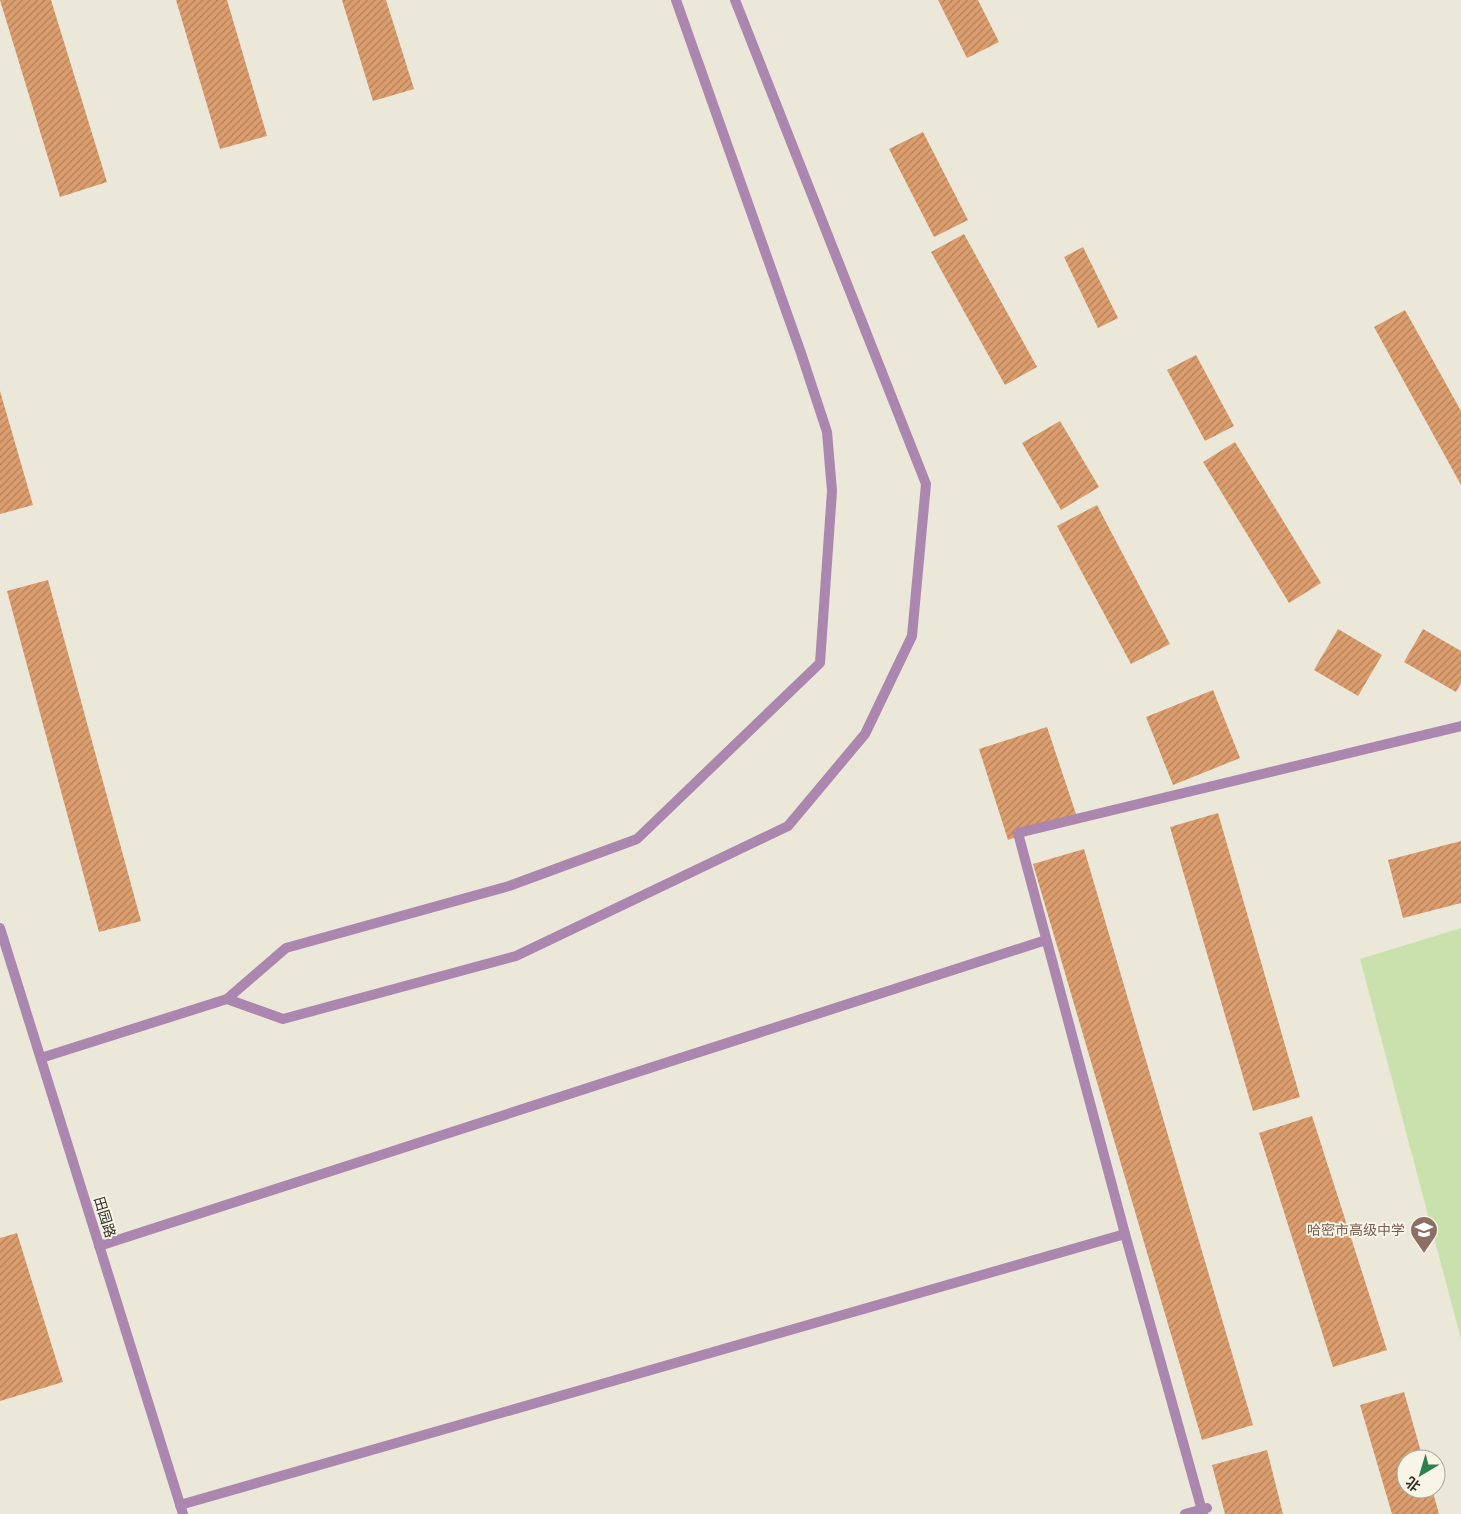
<svg xmlns="http://www.w3.org/2000/svg" width="1461" height="1514" viewBox="0 0 1461 1514" font-family="'DejaVu Sans','Noto Sans SC',sans-serif">
<style>
.grass{fill:#c9e1ac}
.building{fill:url(#building-hatch)}
.lines{fill:none;stroke-linecap:round;stroke-linejoin:round}
.pedestrian{stroke:#ab86ae;stroke-width:10}
.minor{stroke:#ab86ae;stroke-width:10}
.labels{text-anchor:middle;dominant-baseline:central;stroke-width:4;stroke-linejoin:round;paint-order:stroke}
.street-label{font-size:14px;fill:#31302a;stroke:#f8f5e6}
.education-label{font-size:14px;fill:#785e54;stroke:#f8f5e6;text-anchor:end}
</style>
<defs>
<pattern id="building-hatch" width="6" height="6" patternUnits="userSpaceOnUse" patternTransform="scale(1.25)"><rect width="6" height="6" fill="#dc9e6e"/><path d="M-1 1l2-2M0 6l6-6M5 7l2-2" fill="none" stroke="#b3815b"/></pattern>
</defs>
<rect width="100%" height="100%" fill="#ebe8d9"/>
<path class="grass" d="M 1461,928 L 1461,1339 L 1360,959 Z"/>
<g class="building">
<path d="M 0,0 L 51,0 L 107,182 L 60,197 Z"/>
<path d="M 176,0 L 227,0 L 267,136 L 220,149 Z"/>
<path d="M 342,0 L 386,0 L 414,89 L 373,101 Z"/>
<path d="M 938,0 L 978,0 L 999,42 L 967,58 Z"/>
<path d="M 923,132 L 968,220 L 934,237 L 889,149 Z"/>
<path d="M 964,234 L 1037,367 L 1005,385 L 931,252 Z"/>
<path d="M 1083,247 L 1118,318 L 1098,328 L 1064,257 Z"/>
<path d="M 1405,310 L 1461,411 L 1461,485 L 1374,327 Z"/>
<path d="M 1196,355 L 1234,426 L 1205,441 L 1167,370 Z"/>
<path d="M 0,391 L 33,505 L 0,514 Z"/>
<path d="M 1060,421 L 1099,487 L 1061,510 L 1022,443 Z"/>
<path d="M 1235,442 L 1321,583 L 1289,603 L 1203,462 Z"/>
<path d="M 1097,505 L 1170,644 L 1131,664 L 1057,526 Z"/>
<path d="M 48,580 L 141,921 L 99,932 L 7,591 Z"/>
<path d="M 1338,629 L 1382,655 L 1358,696 L 1314,670 Z"/>
<path d="M 1423,629 L 1461,651 L 1461,683 L 1456,692 L 1404,662 Z"/>
<path d="M 1213,690 L 1240,758 L 1173,785 L 1146,717 Z"/>
<path d="M 1047,727 L 1077,817 L 1008,840 L 979,749 Z"/>
<path d="M 1218,813 L 1300,1097 L 1253,1111 L 1170,827 Z"/>
<path d="M 1461,841 L 1461,903 L 1403,918 L 1388,860 Z"/>
<path d="M 1084,849 L 1253,1425 L 1202,1440 L 1033,864 Z"/>
<path d="M 1312,1116 L 1387,1350 L 1333,1367 L 1259,1133 Z"/>
<path d="M 17,1233 L 63,1382 L 0,1401 L 0,1238 Z"/>
<path d="M 1404,1392 L 1423,1459 L 1406,1459 L 1406,1489 L 1432,1489 L 1439,1514 L 1392,1514 L 1360,1405 Z"/>
<path d="M 1267,1450 L 1283,1514 L 1225,1514 L 1212,1465 Z"/>
</g>
<g class="lines">
<g class="pedestrian">
<path d="M 227,999 L 286,948 L 509,886 L 637,839 L 820,663 L 832,491 L 827,432 L 801,353 L 676,0"/>
<path d="M 41,1058 L 227,999 L 283,1019 L 516,956 L 788,826 L 865,734 L 912,636 L 926,484 L 735,0"/>
</g>
<g class="minor">
<path d="M 0,928 L 183,1514"/>
<path d="M 99,1246 L 1046,940"/>
<path d="M 180,1505 L 1125,1234"/>
<path d="M 1185,1514 L 1207,1508"/>
<path d="M 1203,1514 L 1125,1234 L 1018,833 L 1461,726"/>
</g>
</g>
<defs>
<symbol id="university-pin" viewBox="-11 -11 22 30"><path d="M0 17L-7.5 6A9.5 9.5 0 1 1 7.5 6Z" fill="#8d6e63" stroke="#f8f5e6"/><path d="M0-5L7-2L0 1L-7-2ZM-4 1L0 2.5L4 1V4Q0 6-4 4Z" fill="#fff"/></symbol>
</defs>
<g fill-rule="evenodd">
<use href="#university-pin" x="1408" y="1214" width="32" height="43"/>
</g>
<g class="labels">
<g class="street-label">
<text transform="translate(105 1217) rotate(73)">田园路</text>
</g>
<g class="education-label">
<text x="1405" y="1230">哈密市高级中学</text>
</g>
</g>
<g transform="translate(1421 1474) rotate(218)"><circle r="24" fill="#f8f5e6" stroke="#a8a69b"/>
<path d="M0-4L9 19L0 12L-9 19Z" fill="#2e8051"/>
<text y="-8" font-size="14" font-weight="bold" text-anchor="middle" fill="#31302a">北</text>
</g>
</svg>
